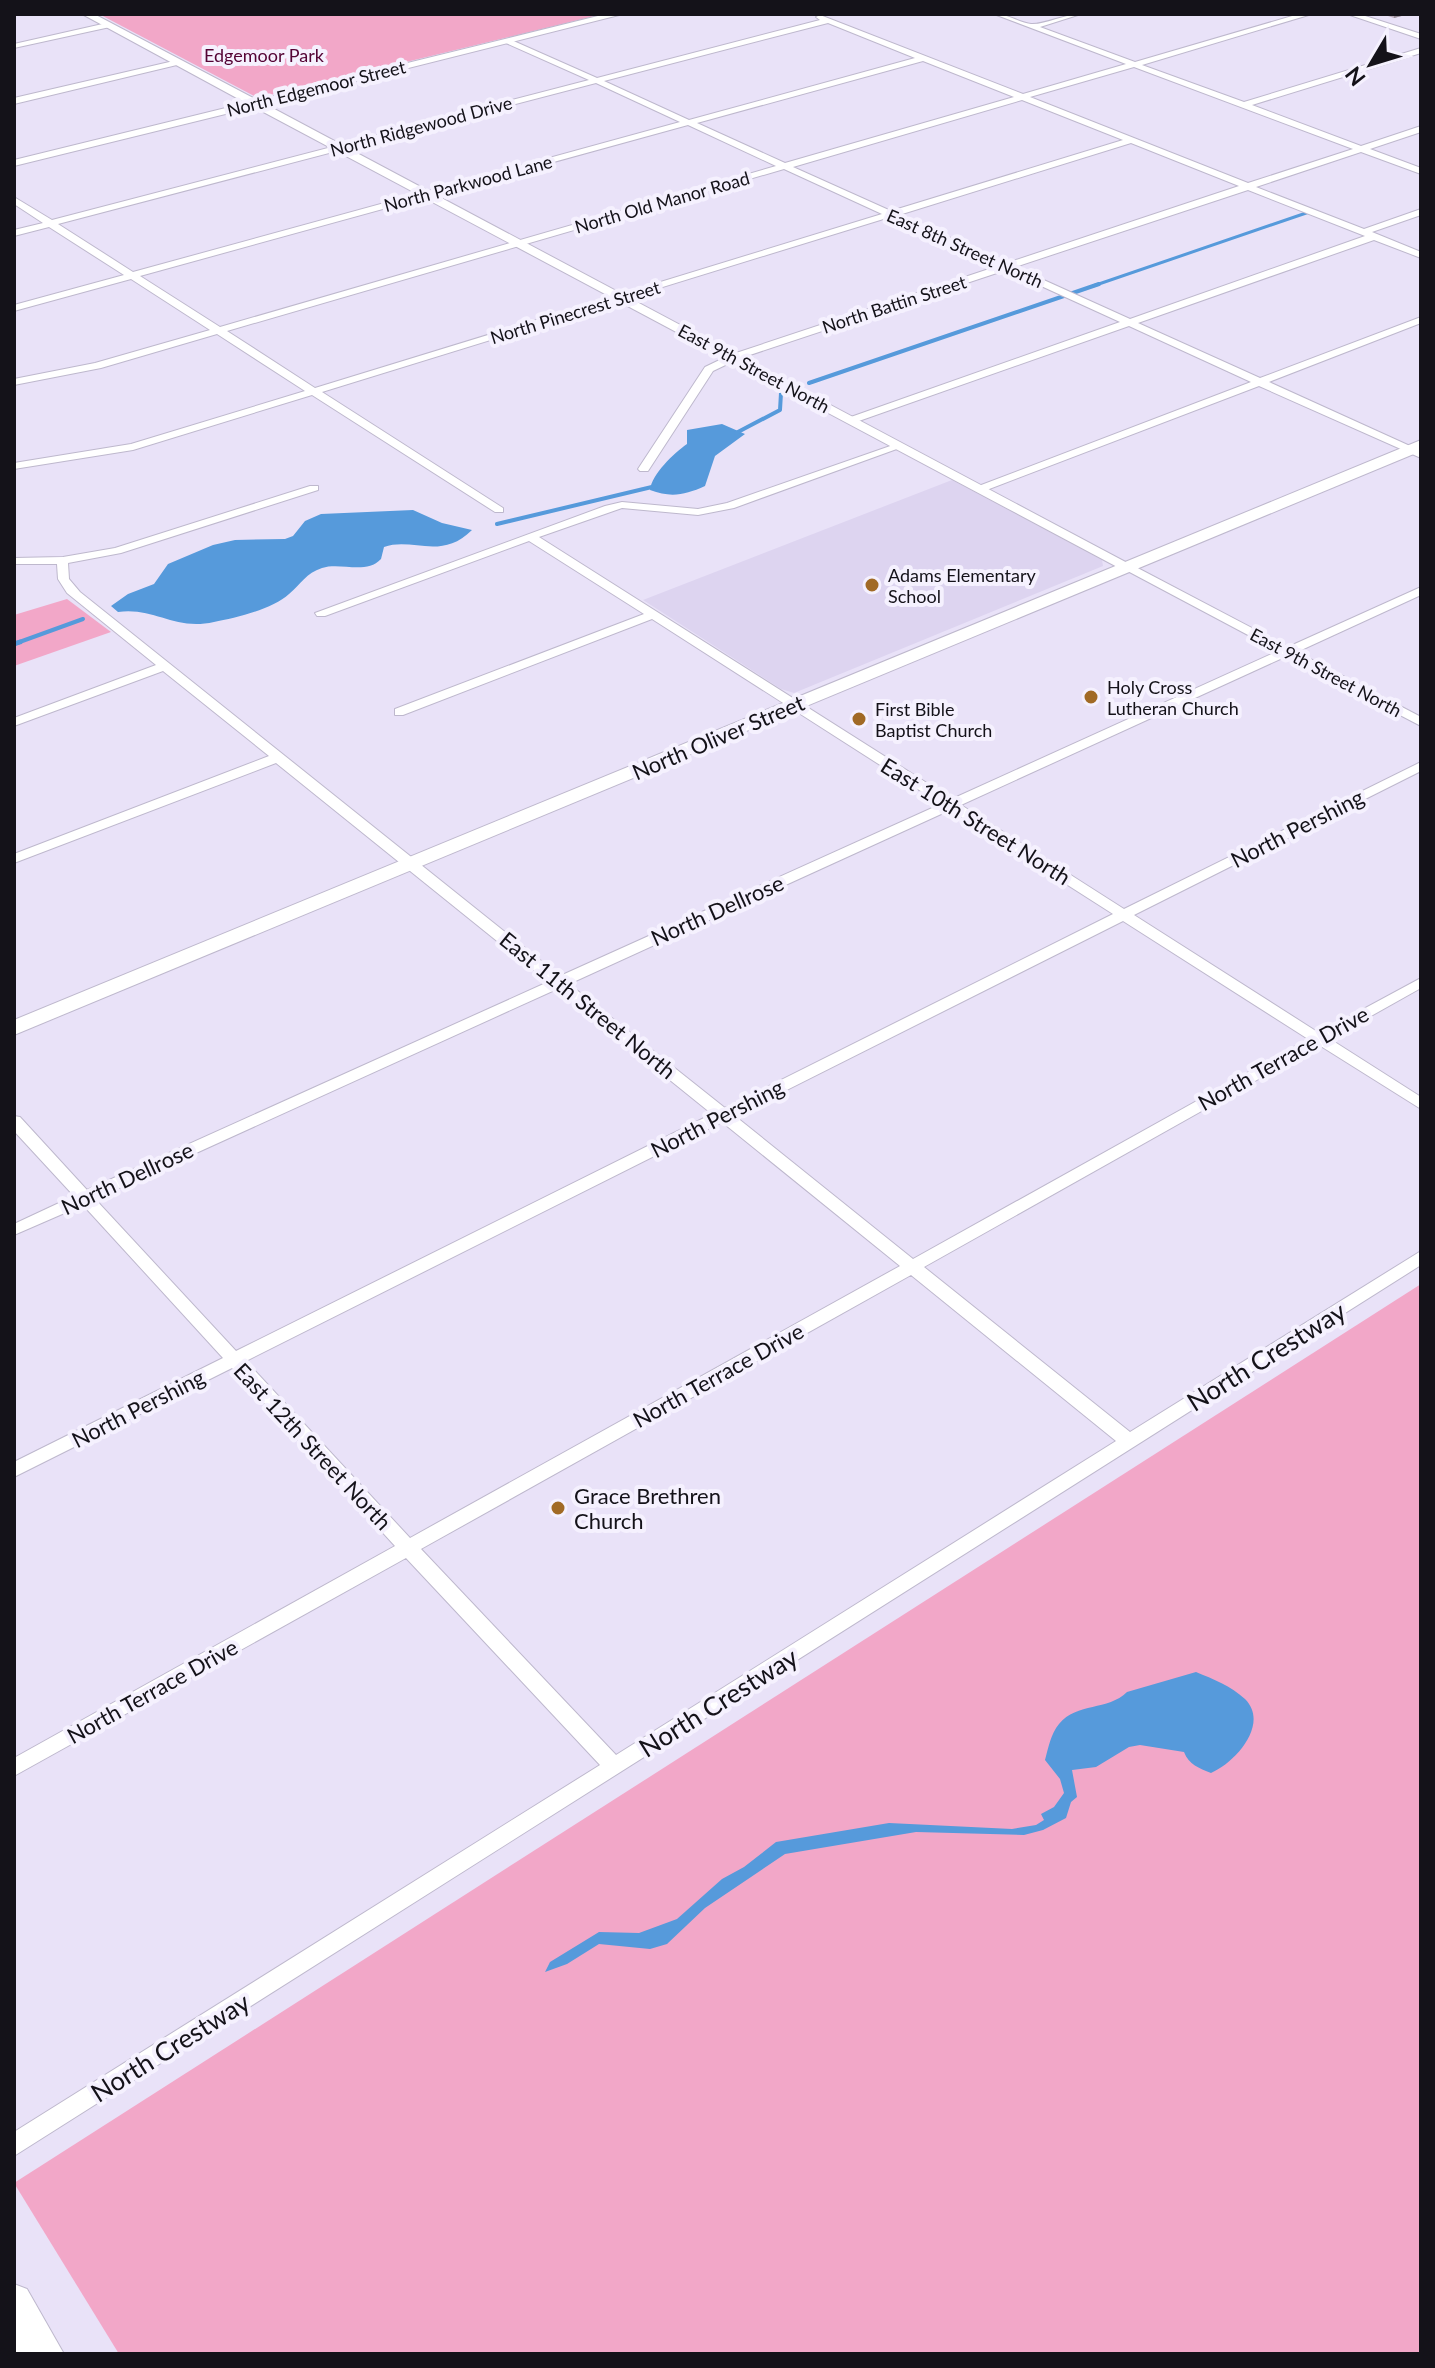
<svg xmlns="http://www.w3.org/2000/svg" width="1435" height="2368" viewBox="0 0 1435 2368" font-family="Lato,sans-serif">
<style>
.built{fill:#ddd4f0}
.green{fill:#f2a7c8}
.water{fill:#569adb}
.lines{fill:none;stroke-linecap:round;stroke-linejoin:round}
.stream-far2{stroke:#569adb;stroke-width:3}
.stream-far1{stroke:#569adb;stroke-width:4}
.stream{stroke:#569adb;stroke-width:5}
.minor-casing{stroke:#beb8cd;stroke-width:2}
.tertiary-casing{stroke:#beb8cd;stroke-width:2}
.secondary-casing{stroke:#beb8cd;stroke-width:2}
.minor{fill:#fff;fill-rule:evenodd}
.tertiary{fill:#fff;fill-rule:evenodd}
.secondary{fill:#fff;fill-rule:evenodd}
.wall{fill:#bbacbb}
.shaded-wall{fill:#988c98}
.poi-dot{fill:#a16a25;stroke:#f5f1fe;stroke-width:3}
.labels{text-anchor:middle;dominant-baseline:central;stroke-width:8;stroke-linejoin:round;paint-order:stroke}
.far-park-label{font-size:18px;fill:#540334;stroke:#f5f1fe}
.far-street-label{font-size:18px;fill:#141219;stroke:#f5f1fe}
.far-poi-label{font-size:18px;fill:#141219;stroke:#f5f1fe;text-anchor:start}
.street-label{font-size:22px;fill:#141219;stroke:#f5f1fe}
.poi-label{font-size:22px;fill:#141219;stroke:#f5f1fe;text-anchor:start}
.near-street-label{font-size:26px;fill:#141219;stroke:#f5f1fe}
</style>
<rect width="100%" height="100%" fill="#e9e2f8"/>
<path class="built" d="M 952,480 L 1102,560 L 1103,566 L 794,693 L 781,689 L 643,600 Z"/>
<g class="green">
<path d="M 99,14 L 603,14 L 258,98 Z"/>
<path d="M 67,599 L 111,632 L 14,666 L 14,615 Z"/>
<path d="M 1421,1284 L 1421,2354 L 119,2354 L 14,2183 Z"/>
</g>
<g class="water">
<path d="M 722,424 L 745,434 L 715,456 L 705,486 C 685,495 671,498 650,490 C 652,474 674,453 687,444 L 687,430 Z"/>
<path d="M 413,510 L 442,523 L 472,530 C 441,561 413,537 384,547 L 381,559 C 366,575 341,562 322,568 C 306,573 301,584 289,594 C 273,609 236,618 214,622 C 174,631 155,607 118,612 L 111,606 L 128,594 L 154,584 L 168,564 L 213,545 L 235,540 L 285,539 L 293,536 L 305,521 L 321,514 Z"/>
<path d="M 1196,1672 C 1213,1679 1231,1686 1245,1699 C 1270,1724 1235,1763 1211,1773 C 1199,1768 1189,1765 1184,1752 L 1140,1745 L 1129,1747 L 1096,1767 L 1072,1770 L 1077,1797 L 1071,1802 L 1066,1818 L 1043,1830 L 1024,1835 L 916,1832 L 785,1854 L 705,1908 L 667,1944 L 650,1949 L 599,1944 L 567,1964 L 545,1972 L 550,1962 L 599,1932 L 639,1933 L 677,1919 L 722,1879 L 744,1867 L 776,1842 L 889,1823 L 1012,1829 L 1036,1825 L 1044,1820 L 1041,1814 L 1054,1807 L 1064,1793 L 1060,1779 L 1045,1760 C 1048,1749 1051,1733 1059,1724 C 1077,1702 1108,1711 1127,1692 Z"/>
</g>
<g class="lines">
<path class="stream-far2" d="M 1093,286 L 1312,211"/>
<g class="stream-far1">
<path d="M 809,383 L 1099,284"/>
<path d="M 736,433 L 780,410 L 781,393"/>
<path d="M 497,524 L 656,486"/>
<path d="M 14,644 L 83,619"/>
</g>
<path class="stream" d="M 14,644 L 20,642"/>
<defs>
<g id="minor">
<path d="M 994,14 C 1008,14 1018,22 1031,24 C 1044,25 1065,14 1081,14 L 1040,27 L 1135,62 L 1299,14 L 1312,14 L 1142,65 L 1244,102 L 1421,48 L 1421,53 L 1252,105 L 1361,146 L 1421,126 L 1421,132 L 1370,149 L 1421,168 L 1421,174 L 1361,152 L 1256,187 L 1364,229 L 1421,209 L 1421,215 L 1372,232 L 1421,252 L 1421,258 L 1374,240 L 1138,323 L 1260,378 L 1421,317 L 1421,323 L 1269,382 L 1421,451 L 1421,458 L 1259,386 L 984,491 L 976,491 L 976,487 L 1251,382 L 1129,326 L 856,422 L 848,422 L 848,418 L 1120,322 L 1006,270 L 738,359 L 713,371 L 648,471 L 640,471 L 638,469 L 705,367 L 730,355 L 998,266 L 890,217 L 322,392 L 503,508 L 503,512 L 495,512 L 312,395 L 133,450 L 14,469 L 14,463 L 131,444 L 305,391 L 217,334 L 101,368 L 14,385 L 14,379 L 95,363 L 210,330 L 131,279 L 14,311 L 14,305 L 124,275 L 49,227 L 14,236 L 14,230 L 43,223 L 14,204 L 14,197 L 52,220 L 589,80 L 506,43 L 509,39 L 597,78 L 820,20 L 816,17 L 820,15 L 1023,94 L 1126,64 ZM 828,23 L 915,58 L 689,120 L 604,81 ZM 923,61 L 1014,97 L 785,163 L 697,123 ZM 1134,67 L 1353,149 L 1248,183 L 1030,97 ZM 596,83 L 680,122 L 133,272 L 58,224 ZM 1022,100 L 1123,140 L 891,211 L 793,167 ZM 688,125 L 776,166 L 220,327 L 140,276 ZM 1131,143 L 1239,186 L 1007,263 L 899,215 ZM 784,169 L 882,214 L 315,388 L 227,331 ZM 1248,190 L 1365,236 L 1130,319 L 1015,267 Z"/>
<path d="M 1347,14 L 1359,14 L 1421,34 L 1421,39 Z"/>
<path d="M 107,23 L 110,27 L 14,48 L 14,44 Z"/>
<path d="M 178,60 L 181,64 L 14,104 L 14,98 Z"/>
<path d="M 896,444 L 905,446 L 734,508 L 698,515 L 622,508 L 539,537 L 952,799 L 1278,651 L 1122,568 L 1122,564 L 1130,564 L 1288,647 L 1421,587 L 1421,595 L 1297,652 L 1421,717 L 1421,726 L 1287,656 L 961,805 L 1124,909 L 1421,762 L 1421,771 L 1134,915 L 1319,1033 L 1421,978 L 1421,988 L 1330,1039 L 1421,1097 L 1421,1109 L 1319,1045 L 924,1267 L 1130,1432 L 1421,1251 L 1421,1265 L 14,2156 L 14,2132 L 600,1765 L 406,1558 L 14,1776 L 14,1758 L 395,1546 L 232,1368 L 14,1477 L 14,1462 L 223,1358 L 83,1205 L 14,1235 L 14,1224 L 74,1196 L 14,1131 L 14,1116 L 20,1117 L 87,1190 L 548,982 L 276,763 L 14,863 L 14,854 L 269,756 L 163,671 L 14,726 L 14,718 L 156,665 L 67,593 L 58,579 L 57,564 L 14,564 L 14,558 L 63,557 L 115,548 L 310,486 L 318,486 L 318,490 L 121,553 L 68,563 L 69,579 L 80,592 L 560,976 L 941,804 L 652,619 L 403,715 L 395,715 L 395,709 L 644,614 L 529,541 L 325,616 L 317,616 L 315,613 L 605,506 L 622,502 L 698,509 L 727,503 ZM 950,810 L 1113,914 L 725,1108 L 569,984 ZM 1123,921 L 1308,1039 L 913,1259 L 735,1116 ZM 557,989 L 712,1114 L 236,1351 L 95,1199 ZM 722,1122 L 900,1266 L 410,1538 L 246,1361 ZM 911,1275 L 1116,1441 L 616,1755 L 421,1549 Z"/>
<path d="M 34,2323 L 42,2327 L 46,2335 C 40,2349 29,2354 14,2354 L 14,2335 Z"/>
</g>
<path id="tertiary" d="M 82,14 L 94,14 L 257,100 L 606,14 L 623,14 L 265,104 L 1133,566 L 1131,569 L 1121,569 L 254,107 L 14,166 L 14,160 L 246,103 Z"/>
<g id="secondary">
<path d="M 1421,440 L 1421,451 L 14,1035 L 14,1020 Z"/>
<path d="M 14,2284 L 27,2289 L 64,2354 L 26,2354 L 14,2334 Z"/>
</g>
</defs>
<use href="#minor" class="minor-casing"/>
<use href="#tertiary" class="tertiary-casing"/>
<use href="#secondary" class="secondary-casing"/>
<use href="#minor" class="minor"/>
<use href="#tertiary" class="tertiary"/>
<use href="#secondary" class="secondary"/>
</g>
<path class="wall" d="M 1382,14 L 1409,14 L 1394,18 Z"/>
<path class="shaded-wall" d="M 1394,14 L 1409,14 L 1394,18 Z"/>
<g class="poi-dot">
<circle cx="872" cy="585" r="8"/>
<circle cx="1091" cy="697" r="8"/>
<circle cx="859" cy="719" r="8"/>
<circle cx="558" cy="1508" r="8"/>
</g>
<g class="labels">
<g class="far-park-label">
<text x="264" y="55">Edgemoor Park</text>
</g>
<g class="far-street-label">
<text transform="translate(316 88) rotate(-14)">North Edgemoor Street</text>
<text transform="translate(421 126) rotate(-15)">North Ridgewood Drive</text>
<text transform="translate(468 183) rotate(-15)">North Parkwood Lane</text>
<text transform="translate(662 202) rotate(-16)">North Old Manor Road</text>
<text transform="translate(965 248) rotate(24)">East 8th Street North</text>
<text transform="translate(894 304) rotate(-18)">North Battin Street</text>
<text transform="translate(575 312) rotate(-17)">North Pinecrest Street</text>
<text transform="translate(754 368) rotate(28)">East 9th Street North</text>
<text transform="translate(1326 672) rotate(28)">East 9th Street North</text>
</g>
<g class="far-poi-label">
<text x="888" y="575">Adams Elementary<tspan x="888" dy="21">School</tspan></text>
<text x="1107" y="687">Holy Cross<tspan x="1107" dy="21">Lutheran Church</tspan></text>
<text x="875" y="709">First Bible<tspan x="875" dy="21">Baptist Church</tspan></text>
</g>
<g class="street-label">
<text transform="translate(718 737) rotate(-23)">North Oliver Street</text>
<text transform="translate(976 821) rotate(32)">East 10th Street North</text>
<text transform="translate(1297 828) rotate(-27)">North Pershing</text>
<text transform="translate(717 910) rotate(-24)">North Dellrose</text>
<text transform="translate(588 1005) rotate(39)">East 11th Street North</text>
<text transform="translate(1283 1058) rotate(-29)">North Terrace Drive</text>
<text transform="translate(717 1118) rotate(-27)">North Pershing</text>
<text transform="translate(127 1178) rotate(-25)">North Dellrose</text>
<text transform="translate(718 1375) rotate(-29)">North Terrace Drive</text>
<text transform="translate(138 1408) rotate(-27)">North Pershing</text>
<text transform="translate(313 1446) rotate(47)">East 12th Street North</text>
<text transform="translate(152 1691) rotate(-29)">North Terrace Drive</text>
</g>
<g class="poi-label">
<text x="574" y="1495">Grace Brethren<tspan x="574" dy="25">Church</tspan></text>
</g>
<g class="near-street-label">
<text transform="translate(1266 1356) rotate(-32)">North Crestway</text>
<text transform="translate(718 1702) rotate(-32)">North Crestway</text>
<text transform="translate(170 2047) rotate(-32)">North Crestway</text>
</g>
</g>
<rect width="1435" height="2368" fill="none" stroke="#141219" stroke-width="32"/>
<g transform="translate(1371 64) rotate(232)" stroke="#f5f1fe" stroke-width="6" paint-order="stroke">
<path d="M0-6L14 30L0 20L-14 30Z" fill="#141219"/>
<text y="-12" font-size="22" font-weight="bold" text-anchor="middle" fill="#141219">N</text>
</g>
</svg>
